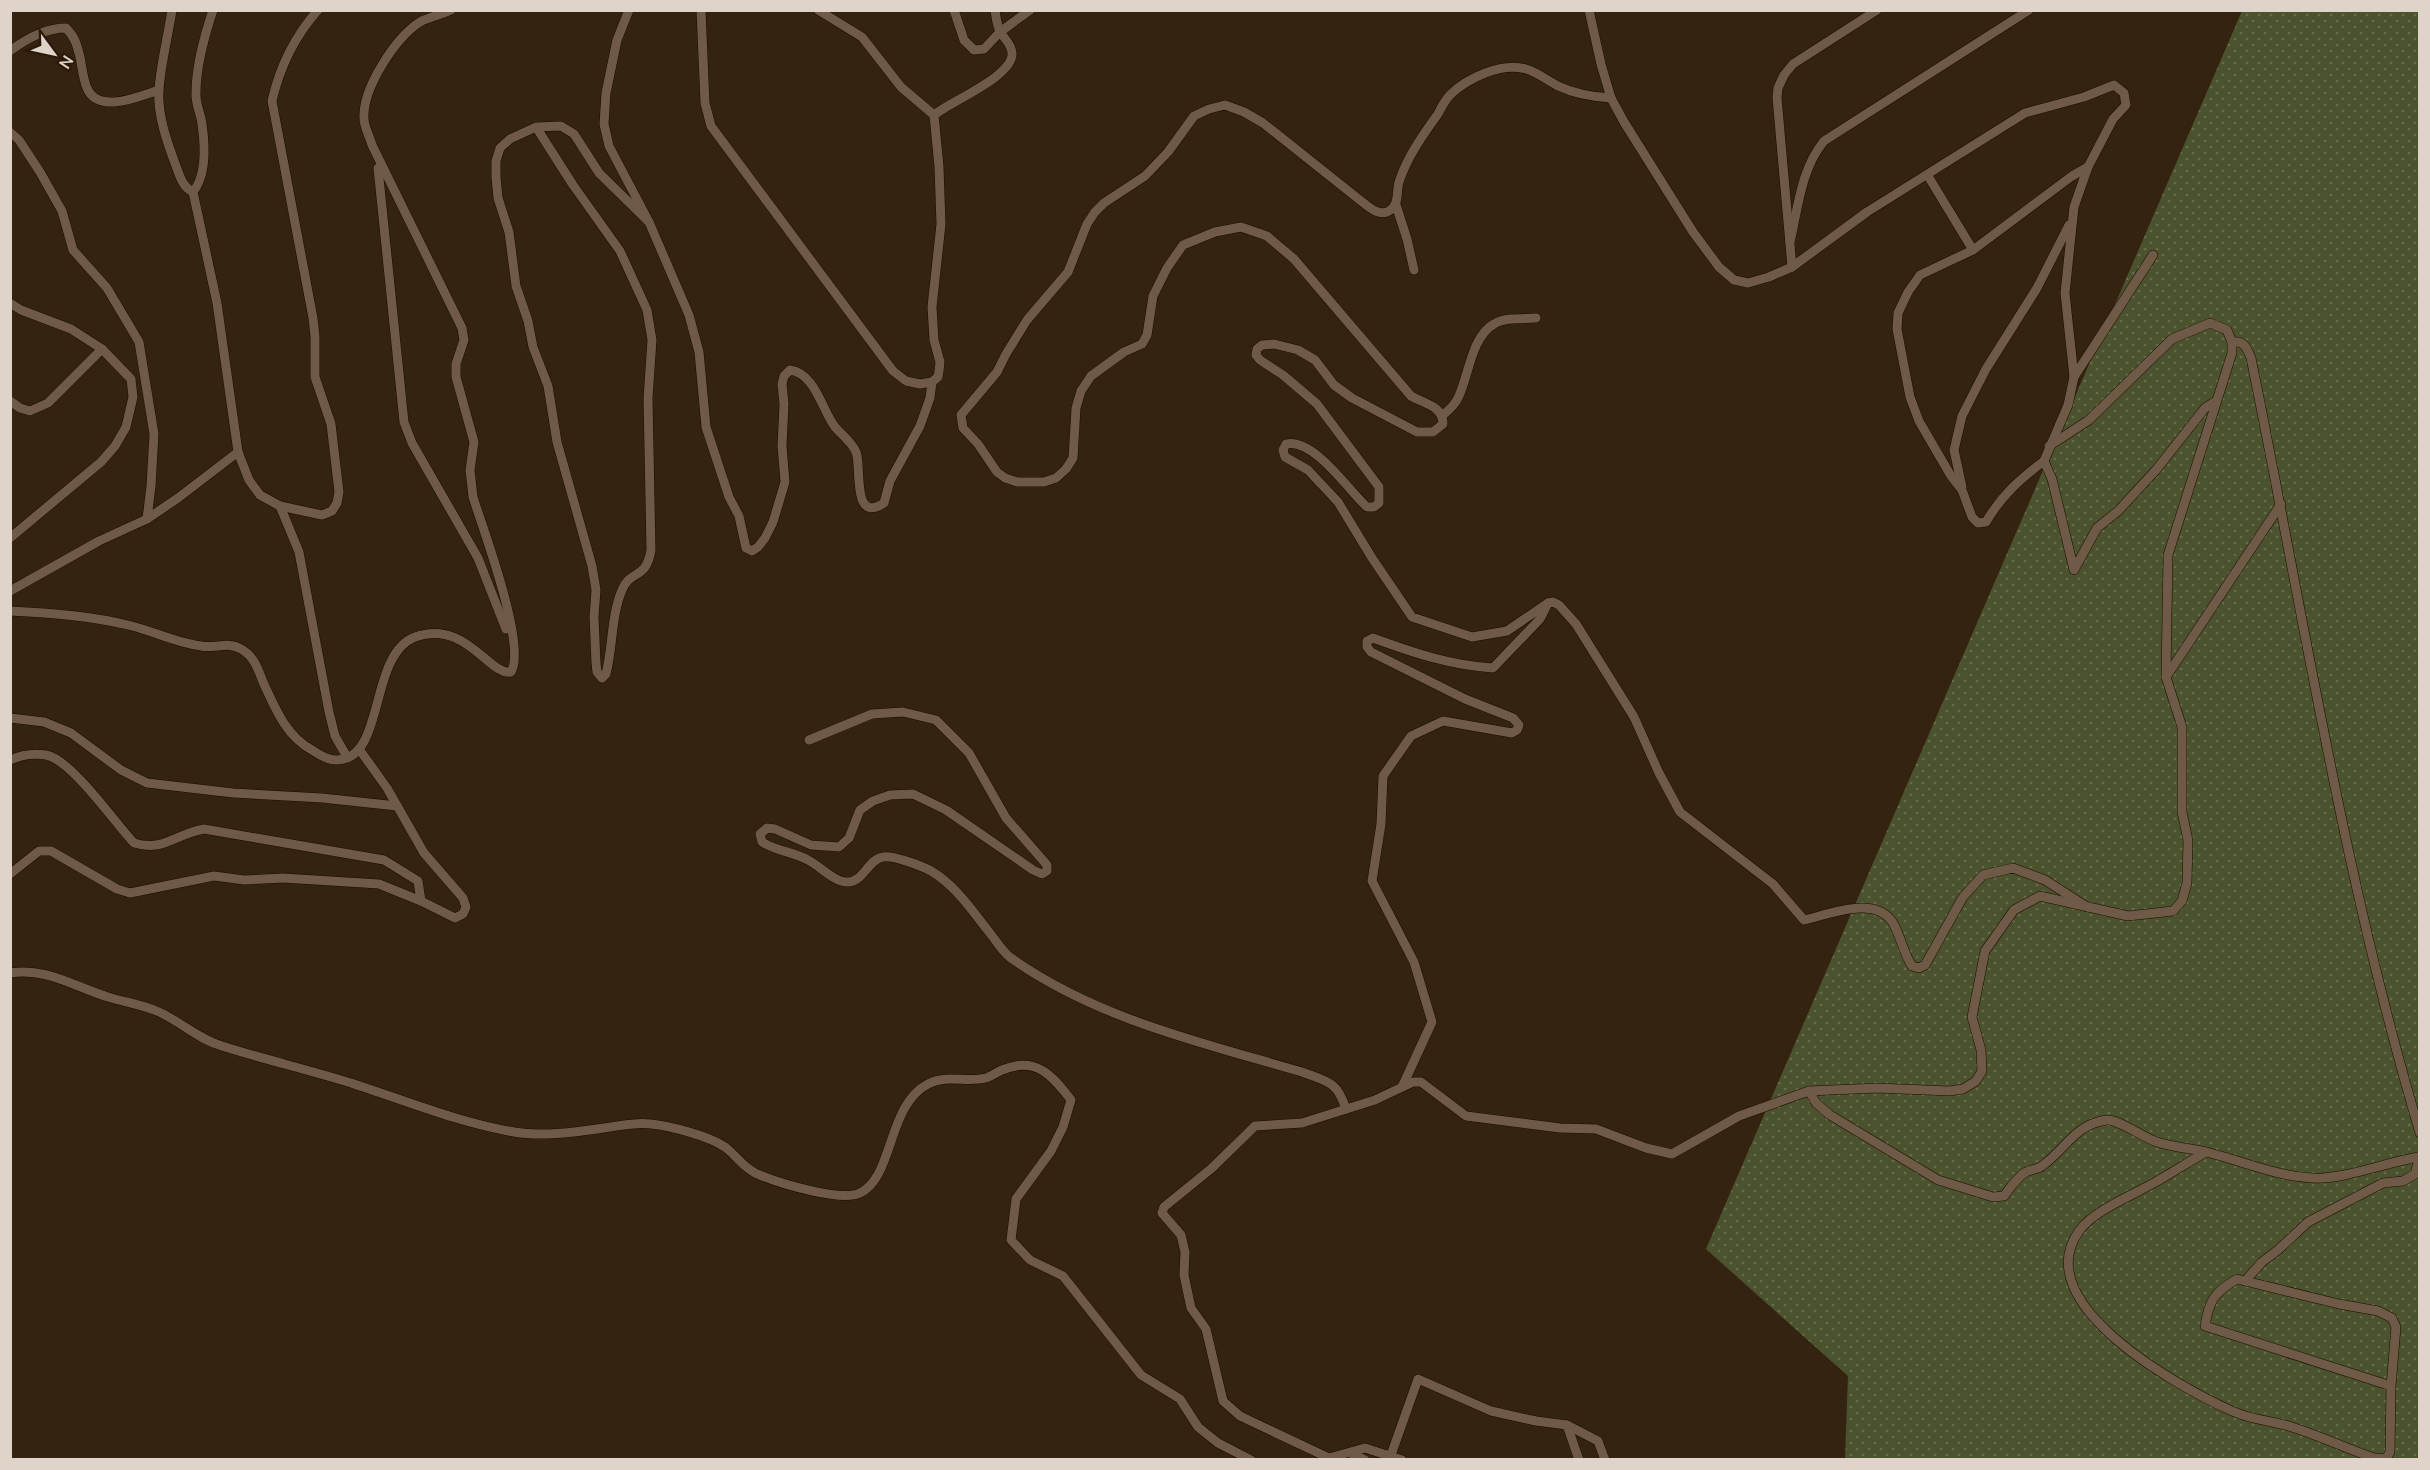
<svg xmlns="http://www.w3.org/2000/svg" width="2430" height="1470" viewBox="0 0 2430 1470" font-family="'Nunito Sans',sans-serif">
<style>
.grass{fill:url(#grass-dots)}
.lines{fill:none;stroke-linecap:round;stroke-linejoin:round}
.street-casing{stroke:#1c0c00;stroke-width:10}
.street{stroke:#6e5a47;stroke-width:9}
</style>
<defs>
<pattern id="grass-dots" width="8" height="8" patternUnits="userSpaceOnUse" patternTransform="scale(1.5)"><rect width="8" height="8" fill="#4b532e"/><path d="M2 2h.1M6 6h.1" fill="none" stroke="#656b4b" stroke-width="1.8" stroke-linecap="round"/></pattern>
</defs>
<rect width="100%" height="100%" fill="#352312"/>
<path class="grass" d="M 2242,11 L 2419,11 L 2419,1459 L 1845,1459 L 1848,1376 L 1706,1249 Z"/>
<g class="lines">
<defs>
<g id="street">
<path d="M 172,10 C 168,36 161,63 159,89 C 157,114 167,142 176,166 C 180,176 182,187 193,192 C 207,175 205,145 202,124 C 201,114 195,103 196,93 C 196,68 205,34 213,10"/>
<path d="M 629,10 L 617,40 L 606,93 L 604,124 L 609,146 L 649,222 L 689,315 L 699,352 L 706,427 L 729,497 L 739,516 L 746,548 L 752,551 L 758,547 L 765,538 L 773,522 L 785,482 L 782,446 L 784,404 L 782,384 L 784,376 L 790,370 C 815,373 822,410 835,427 C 842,435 852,442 856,452 C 862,465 851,525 884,503 L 890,481 L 920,426 L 930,398 L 932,382"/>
<path d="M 701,10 L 705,103 L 711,126 L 893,371 L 906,381 L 920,384 L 932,382 L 938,377 L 939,371 L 940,362 L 934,340 L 932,307 L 941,224 L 939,167 L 934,115 C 951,101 1014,76 1012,53 C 1011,43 1005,40 1001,33 C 997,27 996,17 995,10"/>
<path d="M 818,10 L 862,37 L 901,87 L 934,115"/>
<path d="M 954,10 L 964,40 L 974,50 L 984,49 L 1000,32 L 1030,10"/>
<path d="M 1589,10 L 1601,64 L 1611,98 L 1624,122 L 1693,232 L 1719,267 L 1734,280 L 1748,283 L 1769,277 L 1792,267 L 1867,212 L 2025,113 L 2084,97 L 2114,85 L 2124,93 L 2126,105 L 2113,119 L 2088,167 L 2074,207 L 2065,293 L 2074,377 L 2068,405 L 2044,461"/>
<path d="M 10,51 C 26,39 45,28 66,28 C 75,37 77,45 80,57 C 82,67 83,79 87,88 C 98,115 140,96 159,90"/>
<path d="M 1611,98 C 1593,97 1575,94 1558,86 C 1548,81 1537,72 1526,69 C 1502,62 1467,78 1450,95 C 1445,100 1441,108 1438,114 C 1423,135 1407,157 1399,182 C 1396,192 1400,204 1389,211 C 1379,217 1369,207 1361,201 L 1263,123 L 1244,112 L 1225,105 L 1209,109 L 1194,116 L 1168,152 L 1145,176 L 1104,203 L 1095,212 L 1087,224 L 1068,272 L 1027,320 L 1006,354 L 997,372 L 961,415 L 963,428 L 978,444 L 997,472 L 1005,478 L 1017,482 L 1044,482 L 1056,478 L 1066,469 L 1073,458 L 1076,408 L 1081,391 L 1091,376 L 1124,352 L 1142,344 L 1147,335 L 1153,296 L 1167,268 L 1183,245 L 1215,232 L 1241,227 L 1267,236 L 1294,259 L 1411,396 C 1425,404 1443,406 1443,424 L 1433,432 L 1417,432 L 1352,398 L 1334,385 L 1315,360 L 1298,350 L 1274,344 L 1262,345 L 1257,349 L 1256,355 L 1260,360 L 1283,375 L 1317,404 L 1379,487 L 1379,503 L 1374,507 L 1367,507 C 1349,491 1313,437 1286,444 L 1283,450 L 1285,457 L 1308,470 L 1338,502 L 1372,558 L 1412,617 L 1472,637 L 1507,631 L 1548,603 L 1553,602 L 1559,605 L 1576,624 L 1634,717 L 1659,773 L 1680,812 L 1773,884 L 1804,920 C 1828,915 1875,894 1893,923 C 1901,937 1903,952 1912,966 L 1919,968 L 1925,965 L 1963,897 L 1983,875 L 2013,868 L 2045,880 L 2087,907"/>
<path d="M 536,127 L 573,185 L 620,251 L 647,310 L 652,340 L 648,398 L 651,550 C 646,581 630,569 622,590 C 611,616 613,647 606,674 L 602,678 L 597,672 L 596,663 L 594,617 L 596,590 L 592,566 L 557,442 L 548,386 L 533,347 L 528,321 L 516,286 L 509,232 L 498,198 L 496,177 L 496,161 L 500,148 L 510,139 L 536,127 L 561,126 L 574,134 L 599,173 L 649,222"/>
<path d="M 10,132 L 19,140 L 40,172 L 62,211 L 73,250 L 107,288 L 139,342 L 154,434 L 151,486 L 147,519"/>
<path d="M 2088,167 L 2072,176 L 1973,250 L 1920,275 L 1908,292 L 1898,313 L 1897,329 L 1910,397 L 1919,421 L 1951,476 L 1962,490 L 1972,517 L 1978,523 L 1986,522 C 2001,496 2020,479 2044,461 L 2052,479 L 2074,570 L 2097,528 L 2118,511 L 2156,470 L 2205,408 L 2216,401"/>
<path d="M 378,168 L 404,422 L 412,443 L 478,558 L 506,629"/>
<path d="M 1928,176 L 1973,250"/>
<path d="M 193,192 L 217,303 L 238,452 L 249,480 L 260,495 L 280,506 L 322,515 L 332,511 L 337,503 L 339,492 L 331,424 L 315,377 L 315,337 L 313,318 L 272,101 C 280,66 294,37 318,10"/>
<path d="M 1396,205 L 1407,239 L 1414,270"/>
<path d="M 1790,242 C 1798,208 1801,169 1824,141 L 2029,10"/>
<path d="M 1792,267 L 1777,98 L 1778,88 L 1784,75 L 1793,64 L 1877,10"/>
<path d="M 10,303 L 21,310 L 71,329 L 102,349 L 131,379 L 133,397 L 126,427 L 115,446 L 101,462 L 10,538"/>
<path d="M 2232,342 C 2244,340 2247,348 2251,358 C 2304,617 2344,879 2420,1133"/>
<path d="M 2074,377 L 2153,255"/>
<path d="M 10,401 L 20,408 L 30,411 L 48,403 L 102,349"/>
<path d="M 1443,415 C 1449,410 1455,405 1458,398 C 1469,376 1471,337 1494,324 C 1505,317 1523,319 1536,318"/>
<path d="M 1962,487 L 1954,450 L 1962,416 L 1986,369 L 2037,288 L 2069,225"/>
<path d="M 280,506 L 299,552 L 329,712 L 335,736 L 347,757"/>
<path d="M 10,591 L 99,541 L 147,519 L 178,498 L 238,452"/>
<path d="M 10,611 C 51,613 92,616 132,626 C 155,632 177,643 201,646 C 214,649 229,641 241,649 C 254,656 258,669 263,682 C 275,708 286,736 312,750 C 320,755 327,760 337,760 C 386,759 368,655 415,637 C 466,619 489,676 511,672 C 527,646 483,529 473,497 L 470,470 L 474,442 L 456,377 L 456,364 L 464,340 L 462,328 L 372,145 C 370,137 364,127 364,119 C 362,89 395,38 420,22 C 429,17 441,15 451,10"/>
<path d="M 2166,677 L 2281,504"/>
<path d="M 10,718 L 44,722 L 71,733 L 121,770 L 147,783 L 233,793 L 322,798 L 397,806"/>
<path d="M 809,740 L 872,714 L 903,712 L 936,720 L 969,753 L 1006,818 L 1047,865 L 1047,871 L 1042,874 L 1033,870 L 946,810 L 913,794 L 890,795 L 873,801 L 860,810 L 849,838 L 839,847 L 811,845 L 775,829 L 767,828 L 760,834 L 762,842 C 776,851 793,852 808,860 C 820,866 834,882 847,882 C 863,883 868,859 883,857 C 893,855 922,866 931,871 C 957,886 975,915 993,937 C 998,944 1004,953 1011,958 C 1097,1019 1203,1043 1302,1072 C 1328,1082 1337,1081 1346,1109"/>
<path d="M 359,749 L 387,788 L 424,853 L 463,898 L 466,907 L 463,914 L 455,918 L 421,901"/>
<path d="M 10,760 C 21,755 34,753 46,755 C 72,760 115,823 134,843 C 164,852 175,834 204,829 L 384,860 L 418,881 L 421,901 L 379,884 L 283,878 L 244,880 L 214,876 L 130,893 L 117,889 L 51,851 L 39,851 L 10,874"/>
<path d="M 10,973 C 46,967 75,987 108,997 C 124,1002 143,1005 159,1012 C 181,1022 198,1039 222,1046 C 266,1060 310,1070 354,1084 C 406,1101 460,1123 514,1132 C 543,1137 575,1132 604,1128 C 620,1126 634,1122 651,1124 C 670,1126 709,1136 725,1147 C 738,1157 745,1170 762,1176 C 782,1184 842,1202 860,1193 C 894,1177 887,1105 928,1084 C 947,1074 966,1083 986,1078 C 992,1076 997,1072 1002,1070 C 1036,1056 1052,1075 1071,1100 L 1063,1127 L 1051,1151 L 1016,1199 L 1011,1240 L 1030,1260 L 1063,1276 L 1141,1375 L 1180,1399 L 1198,1427 L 1218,1443 L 1251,1460"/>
<path d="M 1402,1087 L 1432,1022 L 1414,962 L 1372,881 L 1381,824 L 1383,776 L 1411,736 L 1443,721 L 1512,733 L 1517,730 L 1519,725 L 1513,718 L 1465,699 L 1371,652 L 1367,647 L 1367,641 L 1373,638 C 1414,653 1449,665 1493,668 L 1540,619 L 1548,603"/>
<path d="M 1809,1091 L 1816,1103 L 1830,1115 L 1938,1180 L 1993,1197 L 2004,1196 C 2010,1188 2017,1177 2026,1172 C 2031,1169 2037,1170 2042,1166 C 2066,1149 2075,1124 2107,1120 C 2118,1119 2144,1138 2157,1142 C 2175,1148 2192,1148 2210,1153 C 2245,1162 2276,1176 2312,1178 C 2343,1180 2387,1162 2419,1157"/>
<path d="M 2206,1152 C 2190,1161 2175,1171 2159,1180 C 2136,1194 2095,1209 2079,1231 C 2027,1304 2179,1387 2232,1411 C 2249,1419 2270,1421 2289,1426 C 2317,1435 2346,1448 2374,1458 L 2386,1459 L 2390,1452 L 2391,1386 L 2396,1327 L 2392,1318 L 2378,1311 L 2339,1304 L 2237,1279 C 2214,1292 2209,1301 2205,1326 L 2391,1386"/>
<path d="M 2245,1281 L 2262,1262 L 2278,1250 L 2308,1222 L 2383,1183 L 2403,1181 L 2415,1174 L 2420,1156"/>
<path d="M 1567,1425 L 1598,1441 L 1605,1460"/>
<path d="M 1391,1455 L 1418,1379 L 1491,1411 L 1536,1421 L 1567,1425 L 1579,1460"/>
<path d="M 1353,1460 L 1359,1457 L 1365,1460"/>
<path d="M 1402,1460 L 1365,1448 L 1329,1458 L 1240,1416 L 1223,1401 L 1206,1329 L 1191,1308 L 1184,1275 L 1185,1252 L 1181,1235 L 1162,1213 L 1164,1207 L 1212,1168 L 1255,1126 L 1302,1123 L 1375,1100 L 1413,1082 L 1421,1082 L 1466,1116 L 1560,1128 L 1596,1129 L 1646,1148 L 1672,1154 L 1739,1116 L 1809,1091 L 1877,1088 L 1949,1091 L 1963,1089 L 1976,1081 L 1982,1071 L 1981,1050 L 1972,1017 L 1985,951 L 2014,910 L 2040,896 L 2128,916 L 2173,911 L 2182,901 L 2187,883 L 2188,840 L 2182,812 L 2182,727 L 2166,677 L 2168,555 L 2232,353 L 2232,342 L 2227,330 L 2210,323 L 2172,339 L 2089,420 L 2049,446"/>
</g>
</defs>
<use href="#street" class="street-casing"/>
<use href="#street" class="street"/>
</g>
<rect width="2430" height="1470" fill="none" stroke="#e0d4ca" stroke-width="24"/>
<g transform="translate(54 54) rotate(123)" stroke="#2b1a09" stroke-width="4.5" paint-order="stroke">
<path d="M0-4.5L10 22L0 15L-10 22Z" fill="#e0d4ca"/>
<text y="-9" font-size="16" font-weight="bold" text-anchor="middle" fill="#e0d4ca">N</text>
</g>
</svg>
